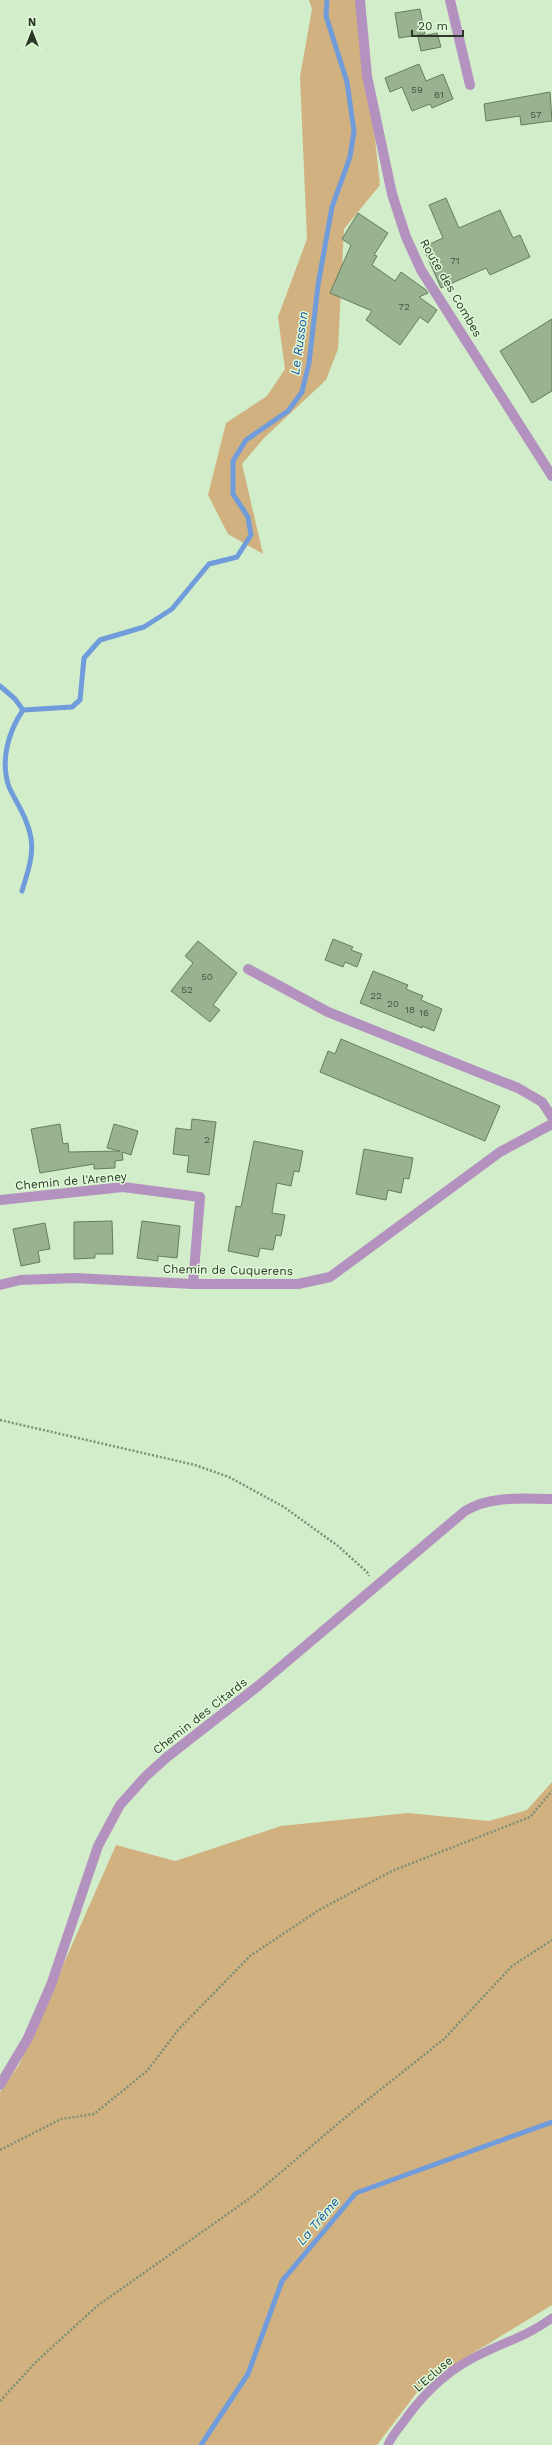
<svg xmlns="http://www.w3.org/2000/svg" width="552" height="2445" viewBox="0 0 552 2445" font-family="'Work Sans',sans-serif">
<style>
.green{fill:#d1b17f}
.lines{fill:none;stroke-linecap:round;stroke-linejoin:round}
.stream{stroke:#719cdc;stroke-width:5}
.building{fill:#99b391;stroke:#657d5d}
.path{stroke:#7d8f77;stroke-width:2.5;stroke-dasharray:2 2;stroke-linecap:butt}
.service{stroke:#b492bf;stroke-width:9}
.minor{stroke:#b492bf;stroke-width:10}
.labels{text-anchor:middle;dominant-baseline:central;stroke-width:3;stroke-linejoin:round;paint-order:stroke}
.number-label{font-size:10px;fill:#475643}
.street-label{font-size:12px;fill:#2c3729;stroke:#dffad6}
.water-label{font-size:13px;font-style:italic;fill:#1f55a2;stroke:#dffad6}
</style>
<rect width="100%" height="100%" fill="#d2edc9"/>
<g class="green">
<path d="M 309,0 L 360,0 L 380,185 L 344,229 L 338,349 L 326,380 L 264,438 L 242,464 L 263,554 L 228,534 L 208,495 L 226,423 L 267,396 L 285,369 L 278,317 L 307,239 L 300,77 L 312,9 Z"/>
<path d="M 552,1782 L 552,2305 L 424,2383 L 377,2445 L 0,2445 L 0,2092 L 19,2065 L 116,1845 L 175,1861 L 281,1826 L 408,1813 L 489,1821 L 527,1810 Z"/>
</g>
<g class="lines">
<g class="stream">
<path d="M 0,686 L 15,699 L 23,710"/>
<path d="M 22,891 C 27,874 34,856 31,838 C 28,819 17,804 9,787 C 0,761 8,732 23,710 L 72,707 L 80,700 L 84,658 L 100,640 L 144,627 L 172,609 L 209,564 L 237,557 L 251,535 L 248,517 L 233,494 L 233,461 L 246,440 L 288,411 L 302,392 L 309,363 L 318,285 L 332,207 L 350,157 L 354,131 L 347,82 L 326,16 L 327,0"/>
<path d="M 201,2445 L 248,2374 L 282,2281 L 356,2193 L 552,2122"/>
</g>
</g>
<g class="building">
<path d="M 420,9 L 425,34 L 399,38 L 395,13 Z"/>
<path d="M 437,33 L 441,47 L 421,51 L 418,37 Z"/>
<path d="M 419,64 L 426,81 L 443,74 L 453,99 L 432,108 L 430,104 L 412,111 L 402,87 L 390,92 L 385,78 Z"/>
<path d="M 550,92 L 552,121 L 521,125 L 520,116 L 486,121 L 484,104 Z"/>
<path d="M 446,198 L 459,228 L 500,210 L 513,238 L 520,235 L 530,257 L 490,275 L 486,268 L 441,288 L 423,247 L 443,238 L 429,205 Z"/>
<path d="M 358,213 L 388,233 L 374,255 L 377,256 L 372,265 L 395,281 L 401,272 L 426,290 L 428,293 L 419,297 L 437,310 L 428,323 L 420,317 L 400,345 L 366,320 L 372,311 L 330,293 L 351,245 L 342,239 Z"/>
<path d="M 552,319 L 552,391 L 532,403 L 500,351 Z"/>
<path d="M 333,939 L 353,947 L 351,950 L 362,954 L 357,967 L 345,962 L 343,967 L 325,960 Z"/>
<path d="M 198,941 L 237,973 L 213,1005 L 220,1010 L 210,1022 L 171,991 L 193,963 L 185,956 Z"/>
<path d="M 373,971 L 408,985 L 406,989 L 423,996 L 421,1000 L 442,1009 L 434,1031 L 422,1026 L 422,1028 L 360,1003 Z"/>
<path d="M 341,1039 L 500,1106 L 485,1141 L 320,1072 L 328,1051 L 335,1054 Z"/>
<path d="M 192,1119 L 216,1122 L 209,1175 L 187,1172 L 189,1156 L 173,1154 L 176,1128 L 191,1130 Z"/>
<path d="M 60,1124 L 63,1144 L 68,1143 L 69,1152 L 120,1151 L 107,1148 L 114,1124 L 138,1131 L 131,1155 L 122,1152 L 123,1160 L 115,1161 L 115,1168 L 94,1169 L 94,1164 L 40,1173 L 31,1129 Z"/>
<path d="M 254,1141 L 303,1151 L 299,1172 L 294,1171 L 291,1186 L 277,1183 L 272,1213 L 285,1215 L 281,1236 L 276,1235 L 273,1250 L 260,1248 L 258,1257 L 228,1251 L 236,1206 L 241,1207 Z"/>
<path d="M 364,1149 L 413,1158 L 409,1179 L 404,1178 L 401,1193 L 388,1190 L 386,1200 L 356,1194 Z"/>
<path d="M 112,1221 L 113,1254 L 95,1254 L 95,1258 L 74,1259 L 74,1222 Z"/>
<path d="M 142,1221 L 180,1226 L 177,1258 L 158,1256 L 158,1261 L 137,1258 Z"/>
<path d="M 45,1223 L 50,1249 L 38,1251 L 40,1262 L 21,1266 L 13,1229 Z"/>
</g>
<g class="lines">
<g class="path">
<path d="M 0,1420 L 195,1465 L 229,1477 L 284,1507 L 338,1546 L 367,1572 L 369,1576"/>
<path d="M 0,2150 L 61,2119 L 94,2114 L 147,2071 L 178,2030 L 250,1956 L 319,1910 L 392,1871 L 530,1817 L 552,1791"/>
<path d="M 0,2401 L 36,2362 L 97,2306 L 253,2196 L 341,2121 L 444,2039 L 512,1966 L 552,1940"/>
</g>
<path class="service" d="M 388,2445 C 391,2436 401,2426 407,2417 C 426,2391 451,2368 481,2354 C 505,2342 529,2335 552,2318"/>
<g class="minor">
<path d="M 360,0 L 367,76 L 392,194 L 406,237 L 421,270 L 552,476"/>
<path d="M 450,0 L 470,85"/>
<path d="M 248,969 L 328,1012 L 518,1088 L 542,1102 L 552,1117"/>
<path d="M 0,1200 L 123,1187 L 200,1197 L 193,1284"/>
<path d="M 0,1285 L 20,1280 L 75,1278 L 193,1284 L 298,1284 L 330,1277 L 500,1152 L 552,1124"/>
<path d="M 0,2085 L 28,2038 L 51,1985 L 98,1846 L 120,1805 L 146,1776 L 167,1757 L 258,1686 L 465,1511 C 491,1495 523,1499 552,1499"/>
</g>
</g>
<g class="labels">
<g class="number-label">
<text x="417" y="89">59</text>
<text x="439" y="94">61</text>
<text x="536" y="114">57</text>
<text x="455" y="260">71</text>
<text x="404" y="306">72</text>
<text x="207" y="976">50</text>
<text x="187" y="989">52</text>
<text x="376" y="995">22</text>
<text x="393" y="1003">20</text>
<text x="410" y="1009">18</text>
<text x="424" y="1012">16</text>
<text x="207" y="1139">2</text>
</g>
<g class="street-label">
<text transform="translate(451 288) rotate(60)">Route des Combes</text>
<text transform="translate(71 1181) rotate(-5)">Chemin de l'Areney</text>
<text transform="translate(228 1270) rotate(1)">Chemin de Cuquerens</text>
<text transform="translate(200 1716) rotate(-38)">Chemin des Citards</text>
<text transform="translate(433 2374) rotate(-41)">L'Ecluse</text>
</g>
<g class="water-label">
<text transform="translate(299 343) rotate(-82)">Le Russon</text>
<text transform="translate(318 2221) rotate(-50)">La Trême</text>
</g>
</g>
<g transform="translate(32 32)" stroke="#dffad6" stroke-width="3" paint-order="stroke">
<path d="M0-3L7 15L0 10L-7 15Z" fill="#2c3729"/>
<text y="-6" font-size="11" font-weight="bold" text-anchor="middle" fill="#2c3729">N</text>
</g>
<path d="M412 30v6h51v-6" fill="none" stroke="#2c3729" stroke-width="2"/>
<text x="418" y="30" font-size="12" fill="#2c3729" stroke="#dffad6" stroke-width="3" paint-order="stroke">20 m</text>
</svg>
